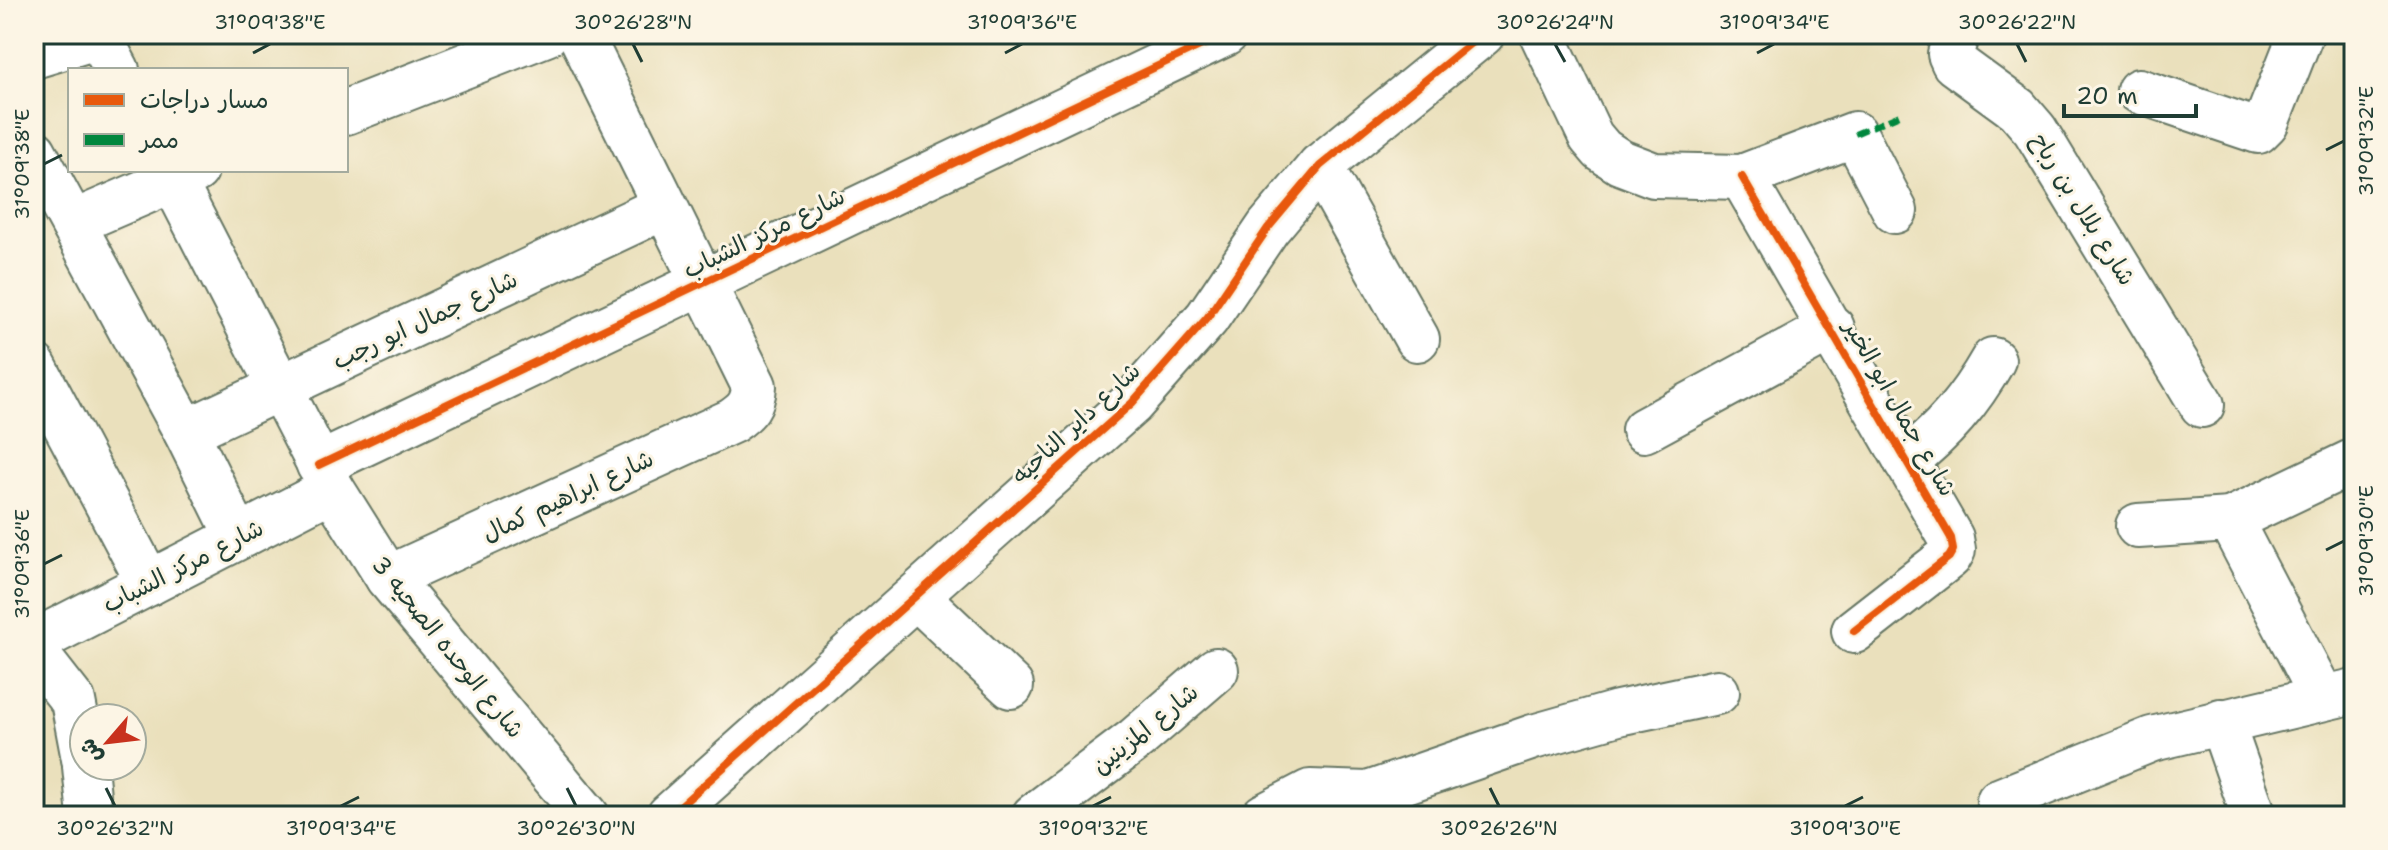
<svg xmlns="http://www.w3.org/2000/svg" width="2388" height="850" viewBox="0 0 2388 850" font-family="'Shantell Sans','Playpen Sans Arabic',sans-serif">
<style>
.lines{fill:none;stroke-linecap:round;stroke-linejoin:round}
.minor-casing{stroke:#667664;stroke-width:48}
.minor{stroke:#fff;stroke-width:44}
.quiet{stroke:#00873e;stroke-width:6;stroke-dasharray:12 6;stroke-linecap:butt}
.cycleway-casing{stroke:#fcf5e5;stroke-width:13}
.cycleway{stroke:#e8590c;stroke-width:8}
.ticks{fill:none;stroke:#1f3d34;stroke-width:3}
.labels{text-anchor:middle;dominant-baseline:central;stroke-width:6;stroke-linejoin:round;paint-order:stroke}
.street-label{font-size:24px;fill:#1f3d34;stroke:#fcf5e5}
.neatline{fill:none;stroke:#1f3d34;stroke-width:3}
.ticks-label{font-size:20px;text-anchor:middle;fill:#1f3d34}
</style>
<rect width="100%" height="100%" fill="#fcf5e5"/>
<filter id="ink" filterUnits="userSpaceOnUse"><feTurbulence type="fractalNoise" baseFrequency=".0125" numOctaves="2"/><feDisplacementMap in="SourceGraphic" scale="16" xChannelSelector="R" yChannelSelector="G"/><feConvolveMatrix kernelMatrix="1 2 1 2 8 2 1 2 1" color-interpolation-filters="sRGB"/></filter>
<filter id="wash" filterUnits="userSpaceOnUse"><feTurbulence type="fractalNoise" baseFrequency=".006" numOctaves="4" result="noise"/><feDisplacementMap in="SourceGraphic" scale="32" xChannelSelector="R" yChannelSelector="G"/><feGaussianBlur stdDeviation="1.8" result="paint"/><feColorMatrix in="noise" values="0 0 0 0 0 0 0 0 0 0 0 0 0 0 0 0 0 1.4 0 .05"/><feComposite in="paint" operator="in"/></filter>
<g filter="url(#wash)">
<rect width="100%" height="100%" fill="#eae0bc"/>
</g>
<g filter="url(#ink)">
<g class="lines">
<defs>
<g id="minor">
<path d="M 1542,34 L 1591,137 L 1602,150 L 1620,162 L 1654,175 L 1742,177 L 1855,134 L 1895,211"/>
<path d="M 1957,34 L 1950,54 L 1954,63 L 2017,109 L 2035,130 L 2202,405"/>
<path d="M 99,36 L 117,70"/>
<path d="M 34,56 L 106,34"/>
<path d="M 2139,91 L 2258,131 L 2266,123 L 2301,34"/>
<path d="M 346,112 L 546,34"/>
<path d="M 34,152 L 186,432 L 238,537"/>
<path d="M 1320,166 L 1417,339"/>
<path d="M 168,170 L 332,489 L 388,578 L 587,816"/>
<path d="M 1742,177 L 1951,538 L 1953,550 L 1949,557 L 1854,631"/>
<path d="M 75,222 L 196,170"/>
<path d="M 34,366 L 149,583"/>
<path d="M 1644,430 L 1832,328"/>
<path d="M 186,432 L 664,207"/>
<path d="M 1906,461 C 1944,431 1969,402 1993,360"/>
<path d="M 319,465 L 1225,34"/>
<path d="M 2230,520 L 2323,698"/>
<path d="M 2138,526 L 2230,520 L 2354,461"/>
<path d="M 388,578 L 732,421 C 747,411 753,404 754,386 L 580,34"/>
<path d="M 917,597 L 1011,686"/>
<path d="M 34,642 L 332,489"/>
<path d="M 34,651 L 73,701 L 84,759"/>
<path d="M 2221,721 L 2254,816"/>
<path d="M 85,766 L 90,816"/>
<path d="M 1999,801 L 2152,739 L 2354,691"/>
<path d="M 669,816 L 1132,403 L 1207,318 L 1268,228 L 1320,166 L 1482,34"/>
<path d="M 1034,816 L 1136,739 L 1216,670"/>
<path d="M 1264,816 L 1310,792 L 1368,794 L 1533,737 L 1618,713 L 1717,692"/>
</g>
</defs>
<use href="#minor" class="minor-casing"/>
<use href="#minor" class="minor"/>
<path class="quiet" d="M 1855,134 L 1902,114"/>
<defs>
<g id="cycleway">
<path d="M 1742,177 L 1951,538 L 1953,550 L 1949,557 L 1854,631"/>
<path d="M 319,465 L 1225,34"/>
<path d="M 669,816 L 1132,403 L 1207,318 L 1268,228 L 1320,166 L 1482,34"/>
</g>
</defs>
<use href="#cycleway" class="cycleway-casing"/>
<use href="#cycleway" class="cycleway"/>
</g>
</g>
<path class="ticks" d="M 633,44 L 642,62M 1555,44 L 1565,62M 2017,44 L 2026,62M 253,53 L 270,44M 1005,53 L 1022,44M 1757,53 L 1774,44M 2326,150 L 2344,141M 44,164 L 62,155M 2326,550 L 2344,541M 44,564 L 62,555M 106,788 L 115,806M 567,788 L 576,806M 1490,788 L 1499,806M 341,806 L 359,797M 1093,806 L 1111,797M 1845,806 L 1863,797"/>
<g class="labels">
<g class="street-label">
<text transform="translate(2083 209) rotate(58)">شارع بلال بن رباح</text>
<text transform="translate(764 233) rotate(-26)">شارع مركز الشباب</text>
<text transform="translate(425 320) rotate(-25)">شارع جمال ابو رجب</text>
<text transform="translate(1900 408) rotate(60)">شارع جمال ابو الخير</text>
<text transform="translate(1076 423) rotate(-43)">شارع داير الناحيه</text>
<text transform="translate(568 496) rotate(-25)">شارع ابراهيم كمال</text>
<text transform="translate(183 566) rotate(-27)">شارع مركز الشباب</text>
<text transform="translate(448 647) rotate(51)">شارع الوحده الصحيه 3</text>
<text transform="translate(1145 729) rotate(-39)">شارع المزينين</text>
</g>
</g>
<rect width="2388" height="850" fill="none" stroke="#fcf5e5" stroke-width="88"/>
<rect x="68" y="68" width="280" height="104" fill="#fcf5e5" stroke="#a4ab9e" stroke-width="2"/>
<rect x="84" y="94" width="40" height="12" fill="#e8590c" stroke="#a4ab9e" stroke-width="2"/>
<text x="140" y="108" font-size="24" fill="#1f3d34">مسار دراجات</text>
<rect x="84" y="134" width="40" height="12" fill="#00873e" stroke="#a4ab9e" stroke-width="2"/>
<text x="140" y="148" font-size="24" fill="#1f3d34">ممر</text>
<g transform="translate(108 742) rotate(242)"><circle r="38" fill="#fcf5e5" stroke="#a4ab9e" stroke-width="2"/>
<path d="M0-6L14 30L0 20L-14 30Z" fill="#c8321e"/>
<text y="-12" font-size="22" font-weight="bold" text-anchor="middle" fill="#1f3d34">ش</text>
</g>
<path d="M2064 104v12h132v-12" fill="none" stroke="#1f3d34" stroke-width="4"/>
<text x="2076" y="104" font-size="24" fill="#1f3d34" stroke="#fcf5e5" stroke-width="6" paint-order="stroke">20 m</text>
<rect x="44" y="44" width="2300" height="762" class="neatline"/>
<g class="ticks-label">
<text x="270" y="29">31°09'38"E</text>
<text x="633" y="29">30°26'28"N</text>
<text x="1022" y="29">31°09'36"E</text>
<text x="1555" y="29">30°26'24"N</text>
<text x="1774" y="29">31°09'34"E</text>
<text x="2017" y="29">30°26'22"N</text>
<text transform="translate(2366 141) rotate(-90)" y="7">31°09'32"E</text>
<text transform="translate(22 164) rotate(-90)" y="7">31°09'38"E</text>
<text transform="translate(2366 541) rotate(-90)" y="7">31°09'30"E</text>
<text transform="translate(22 564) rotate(-90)" y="7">31°09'36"E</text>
<text x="115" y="835">30°26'32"N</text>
<text x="341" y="835">31°09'34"E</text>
<text x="576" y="835">30°26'30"N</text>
<text x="1093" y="835">31°09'32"E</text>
<text x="1499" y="835">30°26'26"N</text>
<text x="1845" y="835">31°09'30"E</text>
</g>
</svg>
